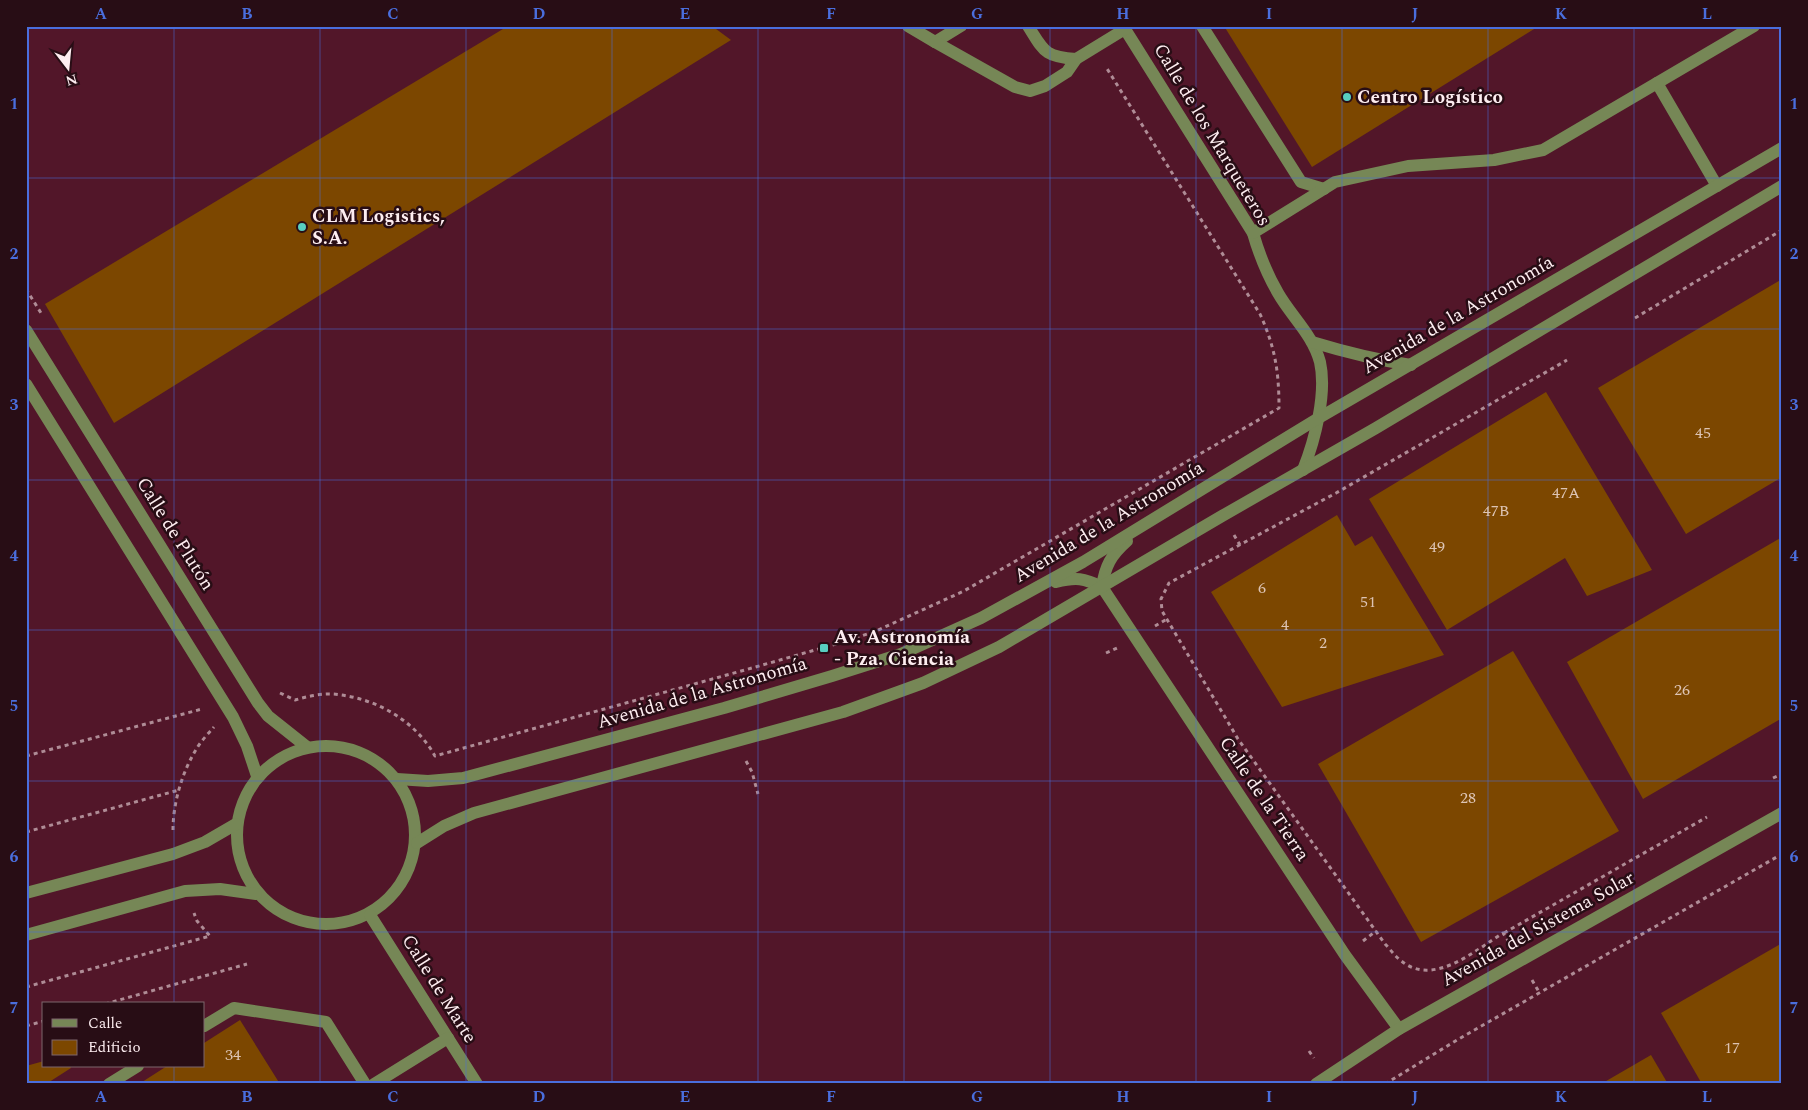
<svg xmlns="http://www.w3.org/2000/svg" width="1808" height="1110" viewBox="0 0 1808 1110" font-family="Spectral,serif">
<style>
.building{fill:#7c4700}
.lines{fill:none;stroke-linecap:round;stroke-linejoin:round}
.path{stroke:#af8c96;stroke-width:3;stroke-dasharray:4 4;stroke-linecap:butt}
.minor{stroke:#768756;stroke-width:12}
.grid{fill:none;stroke:#4a6edd;stroke-width:1;stroke-opacity:0.55}
.poi-dot{fill:#58cec0;stroke:#280d15;stroke-width:2}
.labels{text-anchor:middle;dominant-baseline:central;stroke-width:5;stroke-linejoin:round;paint-order:stroke}
.number-label{font-size:16px;fill:#ddc4b4}
.poi-label{font-size:19px;font-weight:bold;fill:#fdedf0;stroke:#280d15;text-anchor:start}
.street-label{font-size:19px;fill:#fdedf0;stroke:#280d15}
.neatline{fill:none;stroke:#4a6edd;stroke-width:2}
.grid-label{font-size:16px;text-anchor:middle;font-weight:bold;fill:#4a6edd}
</style>
<rect width="100%" height="100%" fill="#521629"/>
<g class="building">
<path d="M 508,26 L 712,26 L 731,40 L 114,423 L 45,304 Z"/>
<path d="M 1224,26 L 1539,26 L 1312,167 Z"/>
<path d="M 1782,279 L 1782,477 L 1686,534 L 1598,388 Z"/>
<path d="M 1546,392 L 1652,570 L 1587,596 L 1565,558 L 1447,630 L 1369,499 Z"/>
<path d="M 1337,515 L 1355,546 L 1372,536 L 1444,655 L 1282,707 L 1211,592 Z"/>
<path d="M 1782,537 L 1782,718 L 1643,799 L 1567,662 Z"/>
<path d="M 1513,651 L 1619,831 L 1421,942 L 1318,764 Z"/>
<path d="M 1782,943 L 1782,1084 L 1702,1084 L 1661,1013 Z"/>
<path d="M 240,1020 L 280,1084 L 139,1084 L 167,1066 L 204,1066 L 204,1043 Z"/>
<path d="M 1651,1055 L 1668,1084 L 1601,1084 Z"/>
<path d="M 44,1061 L 44,1066 L 70,1066 L 71,1068 L 46,1084 L 26,1084 L 26,1066 Z"/>
</g>
<g class="lines">
<g class="path">
<path d="M 26,289 L 41,313"/>
<path d="M 1635,318 L 1782,230"/>
<path d="M 1234,535 L 1240,545"/>
<path d="M 1155,626 L 1167,619"/>
<path d="M 1106,653 L 1117,648"/>
<path d="M 280,693 L 295,700 C 309,696 325,692 341,695 C 379,700 416,722 435,756 L 752,668 L 843,642 L 876,631 L 964,591 L 1279,408 C 1279,371 1275,347 1260,314 L 1106,67"/>
<path d="M 26,756 L 202,709"/>
<path d="M 746,761 L 752,772 L 758,794"/>
<path d="M 1773,778 L 1782,774"/>
<path d="M 173,830 C 173,803 182,772 197,748 C 201,741 208,734 214,727"/>
<path d="M 26,832 L 179,790"/>
<path d="M 1504,933 L 1707,817"/>
<path d="M 1363,941 L 1376,931"/>
<path d="M 1509,942 L 1503,933 C 1474,951 1432,989 1399,959 C 1394,955 1390,949 1385,944 L 1238,739 L 1162,611 L 1161,599 L 1169,583 L 1336,493 L 1567,360"/>
<path d="M 1532,980 L 1539,992"/>
<path d="M 26,987 L 210,936 L 197,921 L 194,913"/>
<path d="M 105,1004 L 247,964"/>
<path d="M 26,1026 L 44,1021"/>
<path d="M 1309,1051 L 1314,1058"/>
<path d="M 1385,1084 L 1457,1040 L 1782,854"/>
</g>
<g class="minor">
<path d="M 908,26 L 935,42 L 961,26"/>
<path d="M 1028,26 C 1044,51 1044,57 1076,59"/>
<path d="M 1123,26 L 1253,233 C 1259,254 1267,274 1278,293 C 1291,316 1313,335 1320,362 C 1327,393 1315,440 1303,470"/>
<path d="M 1202,26 L 1301,182 L 1324,189"/>
<path d="M 935,42 L 1015,87 L 1030,91 L 1045,86 L 1067,72 L 1076,59 L 1125,29"/>
<path d="M 1657,83 L 1717,186"/>
<path d="M 1253,233 L 1335,182 L 1408,166 L 1494,160 L 1543,150 L 1754,26"/>
<path d="M 26,330 L 258,703 L 268,716 L 307,747"/>
<path d="M 1312,342 C 1345,352 1377,360 1411,365"/>
<path d="M 26,384 L 233,717 L 247,746 L 257,776"/>
<path d="M 1056,582 C 1076,577 1084,578 1102,587 L 1345,955 L 1399,1029"/>
<path d="M 1102,587 C 1105,566 1111,555 1127,541"/>
<circle cx="326" cy="835" r="89"/>
<path d="M 397,779 L 428,781 L 463,778 L 724,708 L 832,676 L 901,654 L 981,618 L 1083,562 L 1317,419 L 1782,148"/>
<path d="M 417,843 L 444,826 L 474,813 L 843,712 L 923,683 L 999,647 L 1222,516 L 1376,428 L 1782,186"/>
<path d="M 26,893 L 173,854 L 205,842 L 236,824"/>
<path d="M 370,915 L 477,1084"/>
<path d="M 26,935 L 185,891 L 220,889 L 256,894"/>
<path d="M 204,1026 L 234,1008 L 326,1022 L 365,1084"/>
<path d="M 109,1084 L 138,1066"/>
<path d="M 374,1084 L 448,1038"/>
<path d="M 1316,1084 L 1399,1029 L 1782,813"/>
</g>
</g>
<path class="grid" d="M 174,26 L 174,1004M 320,26 L 320,1084M 466,26 L 466,1084M 612,26 L 612,1084M 758,26 L 758,1084M 904,26 L 904,1084M 1050,26 L 1050,1084M 1196,26 L 1196,1084M 1342,26 L 1342,1084M 1488,26 L 1488,1084M 1634,26 L 1634,1084M 26,178 L 1782,178M 26,329 L 1782,329M 26,480 L 1782,480M 26,630 L 1782,630M 26,781 L 1782,781M 26,932 L 1782,932M 174,1066 L 174,1084"/>
<g class="poi-dot">
<circle cx="1347" cy="97" r="5"/>
<circle cx="302" cy="227" r="5"/>
<rect x="819" y="643" width="10" height="10" rx="2.5"/>
</g>
<g class="labels">
<g class="number-label">
<text x="1703" y="433">45</text>
<text x="1566" y="493">47A</text>
<text x="1496" y="511">47B</text>
<text x="1437" y="547">49</text>
<text x="1262" y="588">6</text>
<text x="1368" y="602">51</text>
<text x="1285" y="625">4</text>
<text x="1323" y="643">2</text>
<text x="1682" y="690">26</text>
<text x="1468" y="798">28</text>
<text x="1732" y="1048">17</text>
<text x="233" y="1055">34</text>
</g>
<g class="poi-label">
<text x="1357" y="97">Centro Logístico</text>
<text x="312" y="216">CLM Logistics,<tspan x="312" dy="22">S.A.</tspan></text>
<text x="834" y="637">Av. Astronomía<tspan x="834" dy="22">- Pza. Ciencia</tspan></text>
</g>
<g class="street-label">
<text transform="translate(1212 135) rotate(59)">Calle de los Marqueteros</text>
<text transform="translate(1458 315) rotate(-30)">Avenida de la Astronomía</text>
<text transform="translate(1109 522) rotate(-31)">Avenida de la Astronomía</text>
<text transform="translate(175 534) rotate(58)">Calle de Plutón</text>
<text transform="translate(702 693) rotate(-16)">Avenida de la Astronomía</text>
<text transform="translate(1264 799) rotate(56)">Calle de la Tierra</text>
<text transform="translate(1538 929) rotate(-29)">Avenida del Sistema Solar</text>
<text transform="translate(439 989) rotate(58)">Calle de Marte</text>
</g>
</g>
<rect width="1808" height="1110" fill="none" stroke="#280d15" stroke-width="55"/>
<rect x="42" y="1002" width="162" height="65" fill="#280d15" stroke="#7d676d"/>
<rect x="52" y="1019" width="25" height="8" fill="#768756" stroke="#7d676d"/>
<text x="88" y="1028" font-size="15" fill="#fdedf0">Calle</text>
<rect x="52" y="1040" width="25" height="15" fill="#7c4700" stroke="#7d676d"/>
<text x="88" y="1052" font-size="15" fill="#fdedf0">Edificio</text>
<g transform="translate(68 68) rotate(164)" stroke="#280d15" stroke-width="4" paint-order="stroke">
<path d="M0-4L9 19L0 12L-9 19Z" fill="#fdedf0"/>
<text y="-8" font-size="14" font-weight="bold" text-anchor="middle" fill="#fdedf0">N</text>
</g>
<rect x="28" y="28" width="1752" height="1054" class="neatline"/>
<g class="grid-label">
<text x="101" y="19">A</text>
<text x="247" y="19">B</text>
<text x="393" y="19">C</text>
<text x="539" y="19">D</text>
<text x="685" y="19">E</text>
<text x="831" y="19">F</text>
<text x="977" y="19">G</text>
<text x="1123" y="19">H</text>
<text x="1269" y="19">I</text>
<text x="1415" y="19">J</text>
<text x="1561" y="19">K</text>
<text x="1707" y="19">L</text>
<text x="14" y="109">1</text>
<text x="1794" y="109">1</text>
<text x="14" y="259">2</text>
<text x="1794" y="259">2</text>
<text x="14" y="410">3</text>
<text x="1794" y="410">3</text>
<text x="14" y="561">4</text>
<text x="1794" y="561">4</text>
<text x="14" y="711">5</text>
<text x="1794" y="711">5</text>
<text x="14" y="862">6</text>
<text x="1794" y="862">6</text>
<text x="14" y="1013">7</text>
<text x="1794" y="1013">7</text>
<text x="101" y="1102">A</text>
<text x="247" y="1102">B</text>
<text x="393" y="1102">C</text>
<text x="539" y="1102">D</text>
<text x="685" y="1102">E</text>
<text x="831" y="1102">F</text>
<text x="977" y="1102">G</text>
<text x="1123" y="1102">H</text>
<text x="1269" y="1102">I</text>
<text x="1415" y="1102">J</text>
<text x="1561" y="1102">K</text>
<text x="1707" y="1102">L</text>
</g>
</svg>
